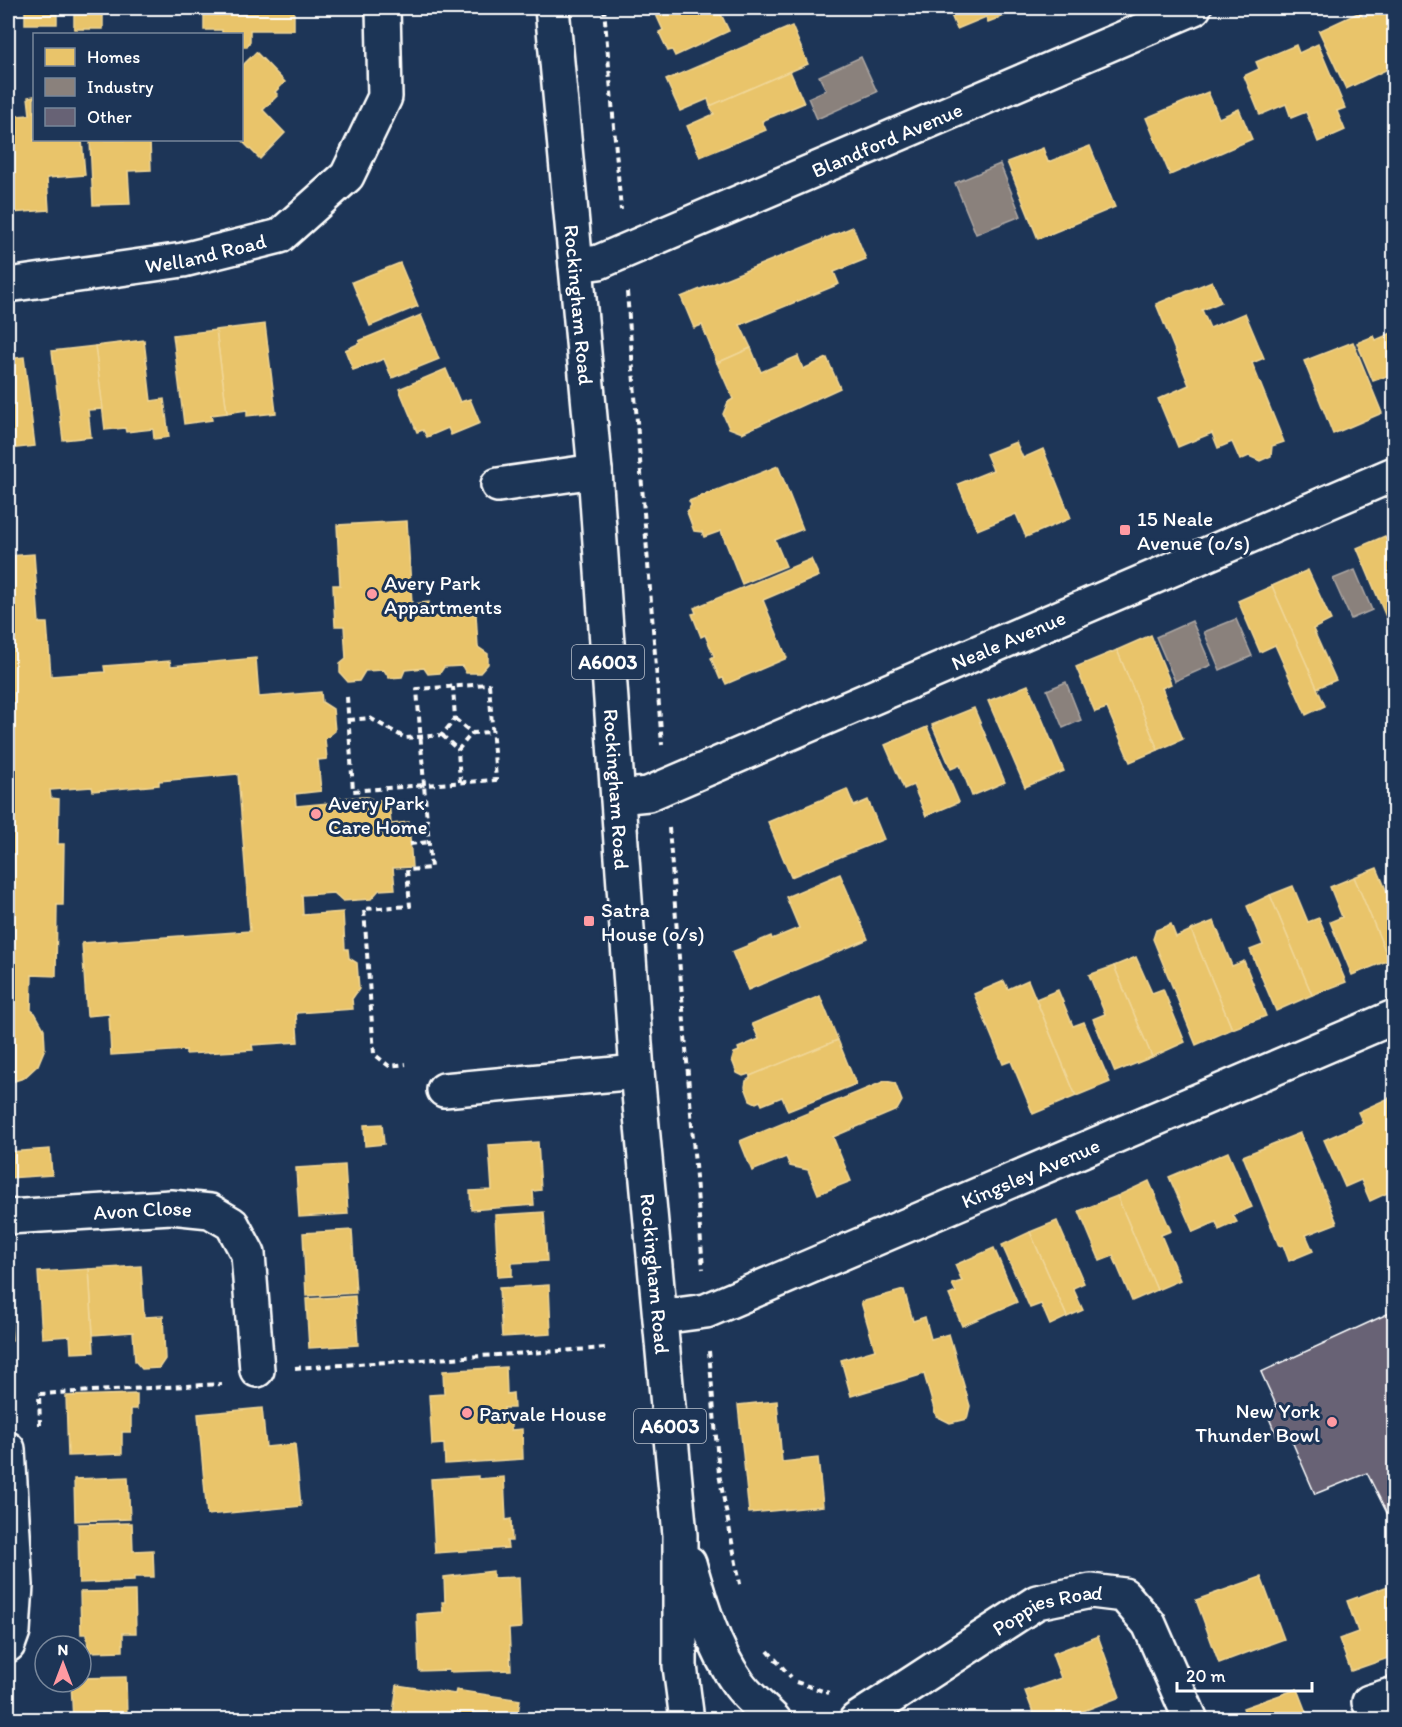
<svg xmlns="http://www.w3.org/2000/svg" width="1402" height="1727" viewBox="0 0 1402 1727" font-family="Itim,sans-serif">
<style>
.homes{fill:#e9c46a;stroke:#f0d697;stroke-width:1.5}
.industry{fill:#8a817c;stroke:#ada7a3;stroke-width:1.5}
.building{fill:#676275;stroke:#fff;stroke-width:1.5}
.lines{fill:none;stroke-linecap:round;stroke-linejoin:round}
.minor-casing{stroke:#fff;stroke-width:38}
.major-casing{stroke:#fff;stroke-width:38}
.path{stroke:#fff;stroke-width:4;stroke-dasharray:6 4.5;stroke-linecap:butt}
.minor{stroke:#1d3557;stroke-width:33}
.major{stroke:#1d3557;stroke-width:33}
.poi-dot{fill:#ff9aa2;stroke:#1d3557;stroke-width:2}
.labels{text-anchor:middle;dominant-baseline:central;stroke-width:6;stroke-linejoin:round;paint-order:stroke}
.shield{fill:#1d3557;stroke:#bbc2cd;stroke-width:1.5}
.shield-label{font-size:20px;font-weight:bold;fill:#fff}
.street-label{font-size:21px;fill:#fff;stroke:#1d3557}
.poi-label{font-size:21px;fill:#fff;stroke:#1d3557;text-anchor:start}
</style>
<rect width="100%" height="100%" fill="#1d3557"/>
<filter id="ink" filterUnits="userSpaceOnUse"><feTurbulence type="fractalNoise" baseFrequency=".0167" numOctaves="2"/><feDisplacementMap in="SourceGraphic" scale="12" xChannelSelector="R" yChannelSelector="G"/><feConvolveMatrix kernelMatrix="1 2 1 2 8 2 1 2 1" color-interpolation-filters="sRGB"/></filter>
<g filter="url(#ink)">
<g class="homes">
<path d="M 25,8 L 123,8 L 123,10 L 103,11 L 103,29 L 74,29 L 74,11 L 57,11 L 57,24 L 25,24 Z"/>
<path d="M 204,8 L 294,8 L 294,30 L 250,30 L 250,41 L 247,47 L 242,47 L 242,34 L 222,34 L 222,30 L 204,30 Z"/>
<path d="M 653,8 L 718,8 L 729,31 L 675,56 L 672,50 L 668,51 L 659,32 L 663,30 Z"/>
<path d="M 948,8 L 1012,8 L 1014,12 L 988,22 L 986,17 L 957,29 Z"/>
<path d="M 1383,8 L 1388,8 L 1394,21 L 1394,66 L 1346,89 L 1319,31 L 1360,12 L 1363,17 Z"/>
<path d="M 792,26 L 808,64 L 710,106 L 708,99 L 680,111 L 666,80 Z"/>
<path d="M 1318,44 L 1345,108 L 1337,111 L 1345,130 L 1318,142 L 1306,112 L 1291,118 L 1286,104 L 1260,115 L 1244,76 L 1259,69 L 1256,62 L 1296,45 L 1299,53 Z"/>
<path d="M 256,52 L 285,82 L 275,92 L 278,95 L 263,110 L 285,133 L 260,159 L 241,140 L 242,66 Z"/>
<path d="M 790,71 L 804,103 L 762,121 L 766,130 L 700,157 L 687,126 L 714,114 L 710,106 Z"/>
<path d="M 1208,92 L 1219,118 L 1239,109 L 1252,139 L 1170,175 L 1146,118 Z"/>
<path d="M 34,96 L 34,140 L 82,140 L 85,175 L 47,178 L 49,210 L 11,213 L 8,169 L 8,134 L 18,133 L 16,116 L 30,115 L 28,97 Z"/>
<path d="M 90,140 L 150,140 L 151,170 L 128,171 L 130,204 L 93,205 Z"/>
<path d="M 1090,146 L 1115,207 L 1038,239 L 1007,162 L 1043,148 L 1048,162 Z"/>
<path d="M 853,227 L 866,259 L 834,272 L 839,284 L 740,325 L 751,348 L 717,363 L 702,325 L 694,328 L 681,297 Z"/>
<path d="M 400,263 L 418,306 L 370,326 L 352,282 Z"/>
<path d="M 1212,281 L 1221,302 L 1202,310 L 1210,328 L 1245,313 L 1264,358 L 1252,363 L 1284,442 L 1272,446 L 1271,456 L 1260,461 L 1249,456 L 1240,460 L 1232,442 L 1218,448 L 1212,433 L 1178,447 L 1158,399 L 1189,385 L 1156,304 Z"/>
<path d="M 421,315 L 439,359 L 392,378 L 384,359 L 353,370 L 345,350 L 360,343 L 359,341 Z"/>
<path d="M 265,324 L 276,413 L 247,416 L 247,410 L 227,413 L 216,330 Z"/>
<path d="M 216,330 L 227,413 L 211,415 L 212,420 L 184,424 L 173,335 Z"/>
<path d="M 1394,332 L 1394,391 L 1393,391 L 1387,376 L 1373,381 L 1357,343 L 1374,336 L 1376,340 Z"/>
<path d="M 144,340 L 151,401 L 164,399 L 169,437 L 154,439 L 153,429 L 126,432 L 125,428 L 105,430 L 95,346 Z"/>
<path d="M 1353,342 L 1382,413 L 1333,434 L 1304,361 Z"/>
<path d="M 95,346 L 103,409 L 88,410 L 91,437 L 63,440 L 52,351 Z"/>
<path d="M 751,348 L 761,372 L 798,356 L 803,369 L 827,358 L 840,388 L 742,433 L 729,428 L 723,414 L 728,402 L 733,399 L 717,363 Z"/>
<path d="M 24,357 L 35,446 L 8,449 L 8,359 Z"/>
<path d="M 446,369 L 460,402 L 470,399 L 480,423 L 451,435 L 448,428 L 427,437 L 423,430 L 417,432 L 399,389 Z"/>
<path d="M 1016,442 L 1023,458 L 1043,449 L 1071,518 L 1026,537 L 1016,514 L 977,530 L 958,484 L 993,470 L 986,454 Z"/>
<path d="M 778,466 L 803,529 L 775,540 L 786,566 L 742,584 L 721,531 L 704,537 L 702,532 L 694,531 L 687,512 L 691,505 L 689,501 Z"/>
<path d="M 407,521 L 412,604 L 429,602 L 430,617 L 476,614 L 478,647 L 488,654 L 488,664 L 480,673 L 466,673 L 462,666 L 444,667 L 440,673 L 428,674 L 424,668 L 405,670 L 402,677 L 389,678 L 384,670 L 365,671 L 359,681 L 348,682 L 340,673 L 340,664 L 346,659 L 344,626 L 335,626 L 333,585 L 340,585 L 337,525 Z"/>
<path d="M 1385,536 L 1389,545 L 1394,543 L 1394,636 L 1357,548 Z"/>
<path d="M 34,554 L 39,623 L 47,623 L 51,676 L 105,672 L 104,666 L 170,661 L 171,666 L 256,658 L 259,697 L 321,692 L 322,702 L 333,709 L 335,731 L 325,739 L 327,759 L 318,760 L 321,791 L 295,794 L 296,806 L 329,803 L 334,798 L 367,797 L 374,800 L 389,800 L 391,824 L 409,822 L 412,867 L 393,868 L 395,889 L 379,890 L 371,899 L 343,901 L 334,893 L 302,895 L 303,915 L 343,912 L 345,949 L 348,949 L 349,958 L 357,963 L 359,989 L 352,999 L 353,1009 L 296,1013 L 298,1042 L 252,1045 L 253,1050 L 186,1054 L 186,1050 L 111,1055 L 109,1014 L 87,1016 L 82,943 L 250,931 L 238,774 L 159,781 L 159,785 L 93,791 L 92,787 L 50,790 L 51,798 L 59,799 L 58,844 L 64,844 L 63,905 L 57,905 L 56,976 L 32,975 L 31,1010 L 35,1013 L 44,1029 L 45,1048 L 38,1065 L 24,1078 L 8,1083 L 8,556 Z"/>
<path d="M 811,559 L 819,576 L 763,600 L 787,658 L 726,684 L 723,678 L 720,679 L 711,658 L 714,656 L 705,635 L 701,637 L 692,614 L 696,613 L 694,608 Z"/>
<path d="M 1308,570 L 1331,620 L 1313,629 L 1336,680 L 1317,688 L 1272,586 Z"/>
<path d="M 1272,586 L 1325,706 L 1306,715 L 1275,645 L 1260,652 L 1238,601 Z"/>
<path d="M 1151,635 L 1171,684 L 1162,688 L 1183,739 L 1158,750 L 1117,650 Z"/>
<path d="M 1117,650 L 1158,750 L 1130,762 L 1107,708 L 1095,712 L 1076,667 Z"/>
<path d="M 1028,685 L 1064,771 L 1025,787 L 988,701 Z"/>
<path d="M 974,708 L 1005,782 L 972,796 L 960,765 L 951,769 L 932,725 Z"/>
<path d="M 927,727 L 959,802 L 926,816 L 913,785 L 904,789 L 885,745 Z"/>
<path d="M 847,789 L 854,806 L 868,800 L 884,839 L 791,877 L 768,822 Z"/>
<path d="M 1377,868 L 1389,897 L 1394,895 L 1394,958 L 1389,960 L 1354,877 Z"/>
<path d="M 840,874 L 868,939 L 748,990 L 732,952 L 771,936 L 772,939 L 799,928 L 786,897 Z"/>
<path d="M 1354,877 L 1389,960 L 1352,975 L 1330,922 L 1342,917 L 1330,887 Z"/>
<path d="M 1293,886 L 1308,922 L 1319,918 L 1346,982 L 1312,995 L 1270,895 Z"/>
<path d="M 1270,895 L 1312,995 L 1276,1011 L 1250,950 L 1263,945 L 1247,906 Z"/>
<path d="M 1214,921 L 1232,966 L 1244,961 L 1266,1016 L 1232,1029 L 1191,930 Z"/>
<path d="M 1171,924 L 1176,937 L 1191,930 L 1232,1029 L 1196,1045 L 1153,939 L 1156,930 Z"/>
<path d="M 1136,957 L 1152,993 L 1163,989 L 1185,1042 L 1152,1057 L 1114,966 Z"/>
<path d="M 1114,966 L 1152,1057 L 1115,1072 L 1093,1019 L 1105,1014 L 1089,975 Z"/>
<path d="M 1028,980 L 1076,1096 L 1033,1114 L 1011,1061 L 1003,1064 L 974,994 L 1004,981 L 1008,989 Z"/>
<path d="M 1058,990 L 1073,1026 L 1084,1022 L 1110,1082 L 1076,1096 L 1036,999 Z"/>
<path d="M 820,996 L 838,1040 L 750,1076 L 749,1074 L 743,1076 L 737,1073 L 732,1060 L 734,1053 L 739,1051 L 738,1048 L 759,1039 L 752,1024 Z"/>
<path d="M 838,1040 L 856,1084 L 788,1111 L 782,1097 L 762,1105 L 760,1101 L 756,1103 L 750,1100 L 745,1087 L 746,1081 L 750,1078 L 750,1076 Z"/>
<path d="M 885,1081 L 895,1083 L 902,1101 L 897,1110 L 833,1137 L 851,1181 L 818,1194 L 808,1170 L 790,1166 L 786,1157 L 752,1171 L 740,1141 Z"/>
<path d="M 1389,1098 L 1394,1111 L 1394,1190 L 1370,1201 L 1361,1180 L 1345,1187 L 1324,1140 L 1363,1123 L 1358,1112 Z"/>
<path d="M 382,1124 L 384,1144 L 365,1146 L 364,1125 Z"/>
<path d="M 1300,1133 L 1337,1223 L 1306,1235 L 1313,1251 L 1289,1261 L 1283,1245 L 1279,1246 L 1243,1156 Z"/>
<path d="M 538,1142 L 541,1190 L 533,1191 L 534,1205 L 471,1210 L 470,1191 L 492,1190 L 489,1145 Z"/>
<path d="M 50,1149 L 52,1175 L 8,1178 L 8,1152 Z"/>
<path d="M 1228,1152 L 1252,1207 L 1233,1215 L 1237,1222 L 1219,1230 L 1216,1222 L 1193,1232 L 1169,1177 Z"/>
<path d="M 345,1165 L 348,1214 L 299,1217 L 296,1168 Z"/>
<path d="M 1149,1181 L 1171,1231 L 1161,1235 L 1180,1280 L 1157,1290 L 1117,1196 Z"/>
<path d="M 1117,1196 L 1157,1290 L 1132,1301 L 1113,1256 L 1100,1261 L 1079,1211 Z"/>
<path d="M 544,1212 L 547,1261 L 512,1263 L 512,1276 L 498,1277 L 495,1215 Z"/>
<path d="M 1057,1221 L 1084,1283 L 1073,1288 L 1083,1310 L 1067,1317 L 1030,1232 Z"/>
<path d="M 352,1230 L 356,1293 L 306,1296 L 303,1233 Z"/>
<path d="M 1030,1232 L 1067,1317 L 1050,1325 L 1041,1304 L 1030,1308 L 1002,1245 Z"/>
<path d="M 994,1248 L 1017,1302 L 962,1326 L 949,1295 L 956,1292 L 952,1284 L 962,1281 L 955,1265 Z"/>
<path d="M 141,1266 L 144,1317 L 163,1316 L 165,1359 L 159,1368 L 142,1369 L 135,1361 L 133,1332 L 93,1335 L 89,1269 Z"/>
<path d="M 89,1269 L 94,1352 L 71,1353 L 70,1336 L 42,1338 L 38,1272 Z"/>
<path d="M 8,1276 L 12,1341 L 8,1342 Z"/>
<path d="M 549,1285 L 551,1334 L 502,1337 L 499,1288 Z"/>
<path d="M 904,1290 L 913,1321 L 925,1317 L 931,1339 L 949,1334 L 970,1406 L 967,1419 L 950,1423 L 936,1416 L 924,1374 L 851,1396 L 841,1360 L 875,1350 L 861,1302 Z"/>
<path d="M 355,1296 L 358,1345 L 309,1348 L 306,1299 Z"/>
<path d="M 506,1367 L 507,1394 L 513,1393 L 514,1408 L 504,1408 L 505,1419 L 511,1418 L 511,1430 L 522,1429 L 523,1459 L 445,1464 L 444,1444 L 432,1445 L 429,1395 L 444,1394 L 443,1371 Z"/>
<path d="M 137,1394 L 137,1409 L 131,1409 L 131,1432 L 122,1432 L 122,1454 L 68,1456 L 66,1396 Z"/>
<path d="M 777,1401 L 782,1462 L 818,1458 L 823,1506 L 749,1513 L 738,1405 Z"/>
<path d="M 262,1408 L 266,1447 L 295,1444 L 301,1506 L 207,1515 L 198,1414 Z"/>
<path d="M 478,1476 L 478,1479 L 504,1477 L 506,1520 L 511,1519 L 512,1541 L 507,1541 L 508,1548 L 435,1553 L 431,1479 Z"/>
<path d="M 128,1477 L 130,1519 L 75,1521 L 74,1479 Z"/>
<path d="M 132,1523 L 133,1551 L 153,1550 L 154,1577 L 134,1577 L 134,1581 L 79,1583 L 78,1524 Z"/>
<path d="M 493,1571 L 493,1578 L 519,1577 L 521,1628 L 509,1629 L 511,1670 L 449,1672 L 449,1670 L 419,1671 L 417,1614 L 443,1612 L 442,1602 L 445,1602 L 444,1577 Z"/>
<path d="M 1261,1577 L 1284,1639 L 1219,1663 L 1196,1600 Z"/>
<path d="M 1391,1585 L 1394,1594 L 1394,1656 L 1351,1671 L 1339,1639 L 1358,1632 L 1347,1601 Z"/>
<path d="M 135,1591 L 136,1633 L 123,1633 L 123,1651 L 88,1652 L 87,1634 L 81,1634 L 80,1592 Z"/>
<path d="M 1098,1636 L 1120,1697 L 1060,1720 L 1036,1720 L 1025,1691 L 1061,1678 L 1052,1654 Z"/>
<path d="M 126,1677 L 127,1718 L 73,1720 L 71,1682 L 81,1682 L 81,1678 Z"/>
<path d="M 397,1685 L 455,1694 L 456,1690 L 520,1700 L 517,1720 L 392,1720 Z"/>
<path d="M 1297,1689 L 1309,1720 L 1247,1720 L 1243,1708 Z"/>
</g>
<g class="industry">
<path d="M 861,57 L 877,92 L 817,119 L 808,98 L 826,90 L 819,76 Z"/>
<path d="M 1000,164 L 1021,216 L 976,234 L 955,183 Z"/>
<path d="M 1355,570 L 1372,610 L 1351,619 L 1333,579 Z"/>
<path d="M 1236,619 L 1252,656 L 1220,670 L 1204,632 Z"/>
<path d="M 1192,621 L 1211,665 L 1175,681 L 1156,637 Z"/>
<path d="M 1066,682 L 1081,720 L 1063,728 L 1047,690 Z"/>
</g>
<path class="building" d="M 1394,1311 L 1394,1527 L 1367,1473 L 1315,1494 L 1288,1432 L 1277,1437 L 1266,1411 L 1277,1407 L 1261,1372 Z"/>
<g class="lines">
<defs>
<g id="minor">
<path id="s1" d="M 576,265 L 599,262 L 1194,8"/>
<path id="s2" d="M 8,285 L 183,260 L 280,236 L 347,176 L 385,97 L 383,8"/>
<path d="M 498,485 L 595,471"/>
<path id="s3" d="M 618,797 L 648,794 L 1394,474"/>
<path d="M 444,1090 L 637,1072"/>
<path id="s4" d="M 8,1217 L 171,1207 L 210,1211 L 232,1224 L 248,1254 L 257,1370"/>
<path id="s5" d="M 661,1317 L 706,1311 L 1394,1017"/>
<path d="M 8,1449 L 16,1585 L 13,1631 L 8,1645"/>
<path d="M 1369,1702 L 1394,1694"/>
<path id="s6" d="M 856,1720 L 1037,1602 L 1091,1591 L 1124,1595 L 1149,1624 L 1191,1720"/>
</g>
<g id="major">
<path id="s7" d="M 552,8 L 595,471 L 637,1072 L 680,1535 L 680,1666 L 687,1720"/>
<path d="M 689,1563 C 700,1602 714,1650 738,1683 C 747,1696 762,1708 774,1720"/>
</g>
</defs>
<use href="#minor" class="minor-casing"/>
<use href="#major" class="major-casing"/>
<g class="path">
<path d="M 604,8 L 621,210"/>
<path d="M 627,292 L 662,745"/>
<path d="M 489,684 L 496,780 L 424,785 L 417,689 Z"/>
<path d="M 347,697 L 353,791 L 424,785 L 431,868 L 407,870 L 410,906 L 364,909 L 374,1054 L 389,1066 L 406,1064"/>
<path d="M 455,719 L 472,733 L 492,732"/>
<path d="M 349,720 L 370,718 L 405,738 L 442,735 L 455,719 L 453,687"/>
<path d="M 442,735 L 458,750"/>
<path d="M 460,782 L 458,750 L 472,733"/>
<path d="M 669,828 L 703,1269"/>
<path d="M 410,844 L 429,842"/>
<path d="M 709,1351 L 719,1474 L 740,1584"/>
<path d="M 295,1368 L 606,1348"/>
<path d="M 40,1425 L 39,1394 L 222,1384"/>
<path d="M 768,1651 L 791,1677"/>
<path d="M 796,1682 L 829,1693"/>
</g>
<use href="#minor" class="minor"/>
<use href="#major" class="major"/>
</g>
</g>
<g class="poi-dot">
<rect x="1119" y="524" width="12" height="12" rx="3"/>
<circle cx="372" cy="594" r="6"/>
<circle cx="316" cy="814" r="6"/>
<rect x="583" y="915" width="12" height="12" rx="3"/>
<circle cx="467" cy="1413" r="6"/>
<circle cx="1332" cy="1422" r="6"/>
</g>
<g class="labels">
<g class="shield">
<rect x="572" y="645" width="72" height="34" rx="4.5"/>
<rect x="634" y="1409" width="72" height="34" rx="4.5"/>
</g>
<g class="shield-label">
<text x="608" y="662">A6003</text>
<text x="670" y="1426">A6003</text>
</g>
<g class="street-label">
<text stroke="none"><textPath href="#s1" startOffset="336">Blandford Avenue</textPath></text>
<text stroke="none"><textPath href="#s2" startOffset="200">Welland Road</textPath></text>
<text stroke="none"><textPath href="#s7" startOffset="298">Rockingham Road</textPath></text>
<text stroke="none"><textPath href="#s3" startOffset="422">Neale Avenue</textPath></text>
<text stroke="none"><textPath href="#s7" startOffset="784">Rockingham Road</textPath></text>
<text stroke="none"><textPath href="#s5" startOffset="398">Kingsley Avenue</textPath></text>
<text stroke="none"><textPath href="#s4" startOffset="135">Avon Close</textPath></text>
<text stroke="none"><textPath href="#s7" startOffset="1270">Rockingham Road</textPath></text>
<text stroke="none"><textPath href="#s6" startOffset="224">Poppies Road</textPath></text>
</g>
<g class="poi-label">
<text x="1137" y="518">15 Neale<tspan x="1137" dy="24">Avenue (o/s)</tspan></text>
<text x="384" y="582">Avery Park<tspan x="384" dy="24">Appartments</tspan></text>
<text x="328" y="802">Avery Park<tspan x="328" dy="24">Care Home</tspan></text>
<text x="601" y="909">Satra<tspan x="601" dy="24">House (o/s)</tspan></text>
<text x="1320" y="1410" text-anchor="end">New York<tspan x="1320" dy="24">Thunder Bowl</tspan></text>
<text x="479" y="1413">Parvale House</text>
</g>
</g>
<rect width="1402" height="1727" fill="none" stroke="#1d3557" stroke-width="30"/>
<rect x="15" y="15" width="1372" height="1697" fill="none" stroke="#fff" stroke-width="2" filter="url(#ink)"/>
<rect x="33" y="33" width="210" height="108" fill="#1d3557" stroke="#77869a" stroke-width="1.5"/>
<rect x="45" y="48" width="30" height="18" fill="#e9c46a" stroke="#77869a" stroke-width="1.5"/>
<text x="87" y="63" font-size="18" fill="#ffffff">Homes</text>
<rect x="45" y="78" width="30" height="18" fill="#8a817c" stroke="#77869a" stroke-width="1.5"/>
<text x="87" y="93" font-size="18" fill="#ffffff">Industry</text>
<rect x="45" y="108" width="30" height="18" fill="#676275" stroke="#77869a" stroke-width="1.5"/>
<text x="87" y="123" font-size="18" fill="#ffffff">Other</text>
<g transform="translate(63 1664)"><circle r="28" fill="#1d3557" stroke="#77869a" stroke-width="1.5"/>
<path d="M0-4.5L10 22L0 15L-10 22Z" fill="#ff9aa2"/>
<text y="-9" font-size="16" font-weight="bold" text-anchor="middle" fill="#ffffff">N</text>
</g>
<path d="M1177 1682v9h135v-9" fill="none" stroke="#ffffff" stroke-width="3"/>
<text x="1186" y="1682" font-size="18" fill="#ffffff" stroke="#1d3557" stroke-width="4.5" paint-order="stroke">20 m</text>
</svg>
